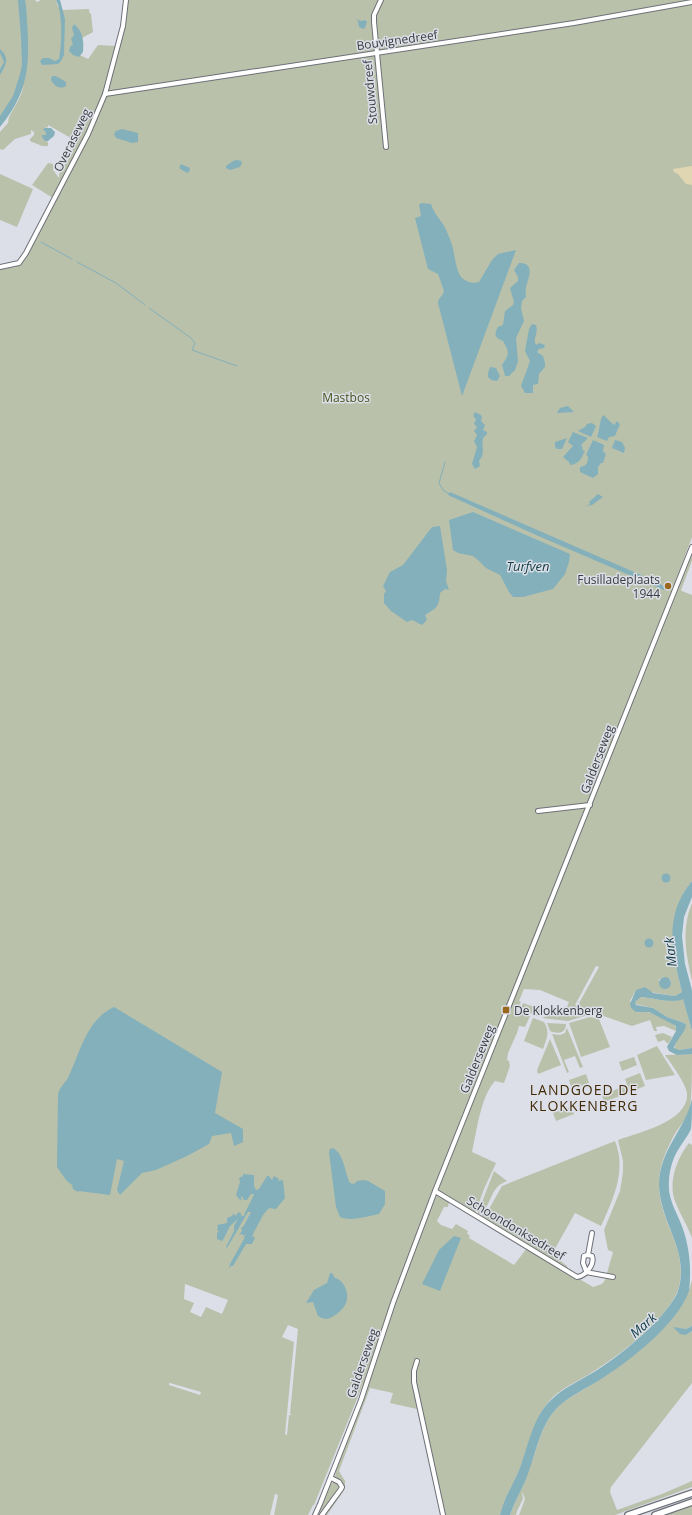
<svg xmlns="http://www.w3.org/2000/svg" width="692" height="1515" viewBox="0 0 692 1515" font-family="'Open Sans',sans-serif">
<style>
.green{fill:#bac1ab;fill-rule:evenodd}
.sand{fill:#e0d6b1}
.water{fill:#83b0ba}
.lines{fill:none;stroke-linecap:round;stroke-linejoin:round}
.stream{stroke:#83b0ba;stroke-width:1}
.minor-casing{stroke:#6d7077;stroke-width:6}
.highway-casing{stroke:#6d7077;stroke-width:8}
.minor{stroke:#fff;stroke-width:4}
.highway{stroke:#fff;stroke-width:5.5}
.poi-dot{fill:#9a681c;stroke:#dcdfe8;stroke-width:1.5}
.labels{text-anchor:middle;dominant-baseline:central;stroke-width:3;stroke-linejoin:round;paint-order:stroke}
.street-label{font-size:12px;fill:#3b3c3f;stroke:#dcdfe8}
.park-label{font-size:12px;fill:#47541c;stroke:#dcdfe8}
.poi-label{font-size:12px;fill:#3b3c3f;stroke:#dcdfe8;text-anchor:end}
.water-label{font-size:13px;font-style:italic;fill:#123d45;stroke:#dcdfe8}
.quarter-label{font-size:14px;letter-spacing:1px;fill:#422a06;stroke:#dcdfe8}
</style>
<rect width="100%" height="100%" fill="#dcdfe8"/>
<g class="green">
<path d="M 0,0 L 35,0 L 37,2 L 41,0 L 56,0 L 58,7 L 63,10 L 89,9 L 89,12 L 91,14 L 93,32 L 82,38 L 82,37 L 76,53 L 88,59 L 98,45 L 116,46 L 125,24 L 126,0 L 692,0 L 692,537 L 672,591 L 676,592 L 692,553 L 692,561 L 681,590 L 682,591 L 692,595 L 692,881 C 665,915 672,953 682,992 L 675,996 L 636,990 L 630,1001 L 636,1012 C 640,1013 644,1011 648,1012 C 654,1014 676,1023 677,1029 L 676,1031 L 664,1026 L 656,1027 L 657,1031 L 654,1031 L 650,1020 L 632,1026 L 595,1013 L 568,1021 L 542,1018 L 549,1015 L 563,1016 L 569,1002 L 540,990 L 524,989 L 519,1001 L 521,1002 L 518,1008 L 516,1007 L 515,1010 L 530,1016 L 525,1027 L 519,1026 L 517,1033 L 508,1053 L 507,1060 L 509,1061 L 510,1066 L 504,1083 L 495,1081 C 480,1098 477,1131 472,1152 L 496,1163 L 484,1189 L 475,1214 L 449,1202 L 448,1207 L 444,1207 L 437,1221 L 441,1225 L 452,1229 L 456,1224 L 468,1231 L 467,1233 L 470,1236 L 469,1238 L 514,1265 L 527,1248 L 593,1287 L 602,1284 L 605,1280 L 613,1252 L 608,1250 L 604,1230 L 620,1191 L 623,1172 L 623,1161 L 618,1140 C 638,1133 690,1121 687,1093 C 685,1082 672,1065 665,1055 L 691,1054 L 692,1054 C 692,1072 692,1092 690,1109 C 687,1117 681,1125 676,1132 C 667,1148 659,1165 659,1183 C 658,1224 692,1250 677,1293 C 663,1322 621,1354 594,1371 C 581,1380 565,1386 553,1397 C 533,1417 530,1443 520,1468 C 514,1484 504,1498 500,1515 L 445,1515 L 415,1383 L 415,1362 L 412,1373 L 412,1382 L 417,1409 L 390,1403 L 393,1393 L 370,1388 L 339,1471 L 345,1481 L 345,1489 L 327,1515 L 323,1515 L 341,1492 L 342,1483 L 335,1477 L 336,1470 L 367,1385 L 363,1384 L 314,1505 L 313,1505 L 308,1515 L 274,1515 L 278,1495 L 275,1494 L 270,1515 L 0,1515 L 0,269 L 16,267 L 16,263 L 24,256 L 53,198 L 32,185 L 48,163 L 53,164 L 53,170 L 59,178 L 60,168 L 67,163 L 76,141 L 48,125 L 48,127 L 45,128 L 44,131 L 46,133 L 46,135 L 42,135 L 47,142 L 48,141 L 48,146 L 42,146 L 30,141 L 30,139 L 34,135 L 34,132 L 31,130 L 31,134 L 15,139 L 3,150 L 0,149 L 0,132 L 8,123 L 9,117 L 19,99 L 24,86 L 0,124 ZM 596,966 L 599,967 L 578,1005 L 575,1005 ZM 664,977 L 671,980 L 670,986 L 658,980 ZM 185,1284 L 228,1300 L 222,1314 L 206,1307 L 201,1317 L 190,1312 L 194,1303 L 184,1299 ZM 288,1325 L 298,1329 L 290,1414 L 292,1415 L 289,1415 L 287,1435 L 285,1434 L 294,1342 L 282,1337 ZM 169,1383 L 170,1383 L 201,1392 L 200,1395 L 169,1385 Z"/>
<path d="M 0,174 L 33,189 L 17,227 L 0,220 Z"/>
<path d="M 692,903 L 692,981 C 686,955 681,929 692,903 Z"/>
<path d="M 641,997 C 652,998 675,1004 683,998 L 692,1031 L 692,1048 L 679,1050 L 675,1049 C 674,1042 681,1035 685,1029 L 684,1023 L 667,1017 L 653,1008 L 635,1004 L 635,1002 Z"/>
<path d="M 523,1003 L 545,1011 L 538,1016 L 520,1009 Z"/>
<path d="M 590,1017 L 599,1019 L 610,1047 L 581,1057 L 569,1023 Z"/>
<path d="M 533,1018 L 544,1022 C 550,1032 547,1038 543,1049 L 524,1041 Z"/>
<path d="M 547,1023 L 566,1024 C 566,1034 557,1034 550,1031 Z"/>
<path d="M 567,1028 L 583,1067 L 580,1068 L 575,1056 L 564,1060 L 569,1072 L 567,1073 L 552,1034 L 560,1035 L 565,1033 Z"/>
<path d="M 663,1033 L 672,1037 L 668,1044 L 664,1040 L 658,1042 L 655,1035 Z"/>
<path d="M 550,1039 L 561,1065 L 538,1074 L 537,1070 Z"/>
<path d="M 657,1046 L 675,1075 L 646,1080 L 637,1055 Z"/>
<path d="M 634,1057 L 637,1065 L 622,1071 L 619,1062 Z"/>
<path d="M 640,1073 L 645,1086 L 630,1092 L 625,1079 Z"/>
<path d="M 586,1074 L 589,1083 L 572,1090 L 569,1080 Z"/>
<path d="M 625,1086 L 628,1093 L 604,1102 L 602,1095 Z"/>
<path d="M 571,1107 L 574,1114 L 556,1121 L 553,1113 Z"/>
<path d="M 615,1141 C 627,1171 613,1199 601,1226 L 575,1213 L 552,1254 L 567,1266 L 568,1269 L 479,1217 L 485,1213 L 489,1209 L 502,1186 Z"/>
<path d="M 689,1143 L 692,1145 L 692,1238 C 687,1225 680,1214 675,1201 C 668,1182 677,1158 689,1143 Z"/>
<path d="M 494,1171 L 507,1181 C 487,1188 494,1207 477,1215 Z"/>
<path d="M 692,1280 L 692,1326 L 686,1329 L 674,1328 L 686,1335 L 692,1331 L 692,1383 L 611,1487 L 610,1492 L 617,1510 L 662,1494 L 692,1481 L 692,1487 L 615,1515 L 519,1515 L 525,1499 L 522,1491 L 523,1499 L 517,1511 L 516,1515 L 510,1515 C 516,1499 524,1484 530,1467 C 538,1447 541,1426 556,1409 C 567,1397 583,1391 596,1382 C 630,1360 683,1321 692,1280 Z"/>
<path d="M 334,1482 L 339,1486 L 338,1490 L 321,1515 L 316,1515 L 330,1484 Z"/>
<path d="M 692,1504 L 692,1515 L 661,1515 Z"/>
</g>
<path class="sand" d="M 692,166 L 692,185 L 686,184 L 678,174 L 674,172 L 673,169 Z"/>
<g class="water">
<path d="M 18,0 L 25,0 L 26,5 C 29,54 34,86 0,127 L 0,116 L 13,96 L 20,74 L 22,65 L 21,37 Z"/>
<path d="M 56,0 L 60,0 L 65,19 L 64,55 L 61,61 L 58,64 L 42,65 L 40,61 L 43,58 L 49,58 L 55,61 L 59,59 C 62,44 63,13 56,0 Z"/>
<path d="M 356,19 L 361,21 L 365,20 L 367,22 L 365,28 L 363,29 L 359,27 L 358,21 Z"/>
<path d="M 74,24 C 83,31 84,41 83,52 L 79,57 L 73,55 L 69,51 L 70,47 L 73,44 L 71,39 L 74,35 L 72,28 Z"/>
<path d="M 0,49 C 10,58 6,65 0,75 L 0,69 L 4,62 L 0,53 Z"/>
<path d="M 52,76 L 56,76 L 66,82 L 66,86 C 60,90 54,86 51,80 Z"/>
<path d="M 45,128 L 51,128 L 55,132 L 54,136 L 48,141 L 45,141 L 42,137 L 42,135 L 46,135 L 46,133 L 43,129 Z"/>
<path d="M 122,129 L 138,133 L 138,142 L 132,143 L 116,138 L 114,134 L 116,131 Z"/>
<path d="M 237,160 L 241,161 L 242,163 L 240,167 L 230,170 L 226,168 L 226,166 L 233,161 Z"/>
<path d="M 181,164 L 190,168 L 189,172 L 187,173 L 179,168 Z"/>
<path d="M 421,203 L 431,204 C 433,211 436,214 440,220 C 445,226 448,234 451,242 C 455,252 455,270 462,278 C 467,282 473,284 479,282 L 492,260 L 498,254 L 516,250 L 462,396 L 438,303 C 438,298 443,296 444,291 L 438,274 L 428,269 L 415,218 L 421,216 L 419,205 Z"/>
<path d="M 519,263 C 536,262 528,279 526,288 C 525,291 526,294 526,297 L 522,301 L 521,308 L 524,321 L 516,338 L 518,361 L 515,370 L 509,376 L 505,376 L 502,365 C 509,354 510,353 503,341 C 496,338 493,335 498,327 L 503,325 L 505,311 L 513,305 L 514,302 L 510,288 L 518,281 L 518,277 L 514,270 Z"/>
<path d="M 532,324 L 536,325 C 539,333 532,339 536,345 L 539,343 L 545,345 L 544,348 L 539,349 L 537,352 L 543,356 L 545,363 L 545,367 L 539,374 L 538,384 L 533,385 L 533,393 L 525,393 L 521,386 L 530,361 L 525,351 L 529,329 Z"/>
<path d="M 490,367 L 496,368 L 500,376 L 497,381 L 491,380 L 488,377 L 488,373 Z"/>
<path d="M 568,406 L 574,412 L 557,413 L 560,408 Z"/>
<path d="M 475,412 L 481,415 L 482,418 L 481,421 L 485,425 L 483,430 L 487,432 L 487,434 L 483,438 C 481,447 486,453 479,461 L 480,466 L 475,469 L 472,464 L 477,447 L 474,441 L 477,435 L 474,431 L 477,427 L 474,424 L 476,419 L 473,416 Z"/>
<path d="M 603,415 C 607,417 609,422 615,425 L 616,421 L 620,424 L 615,436 L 609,437 L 607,441 L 597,437 C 600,430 599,421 603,415 Z"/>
<path d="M 592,423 L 596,426 L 591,437 L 578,431 L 585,427 L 587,424 Z"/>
<path d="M 573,432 L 588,438 L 581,445 L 583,448 L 582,450 L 585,451 C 581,459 579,464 570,465 L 569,462 L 563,457 L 573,446 L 568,442 Z"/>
<path d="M 567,438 L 562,449 L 557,449 L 555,447 L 555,442 Z"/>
<path d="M 593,440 L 604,445 L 603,451 L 606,454 L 603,463 L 601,463 L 598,467 L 598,474 L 593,478 L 580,472 L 580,467 C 587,466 588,462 588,456 L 586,455 Z"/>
<path d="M 615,440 L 622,442 L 625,448 L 624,453 L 612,448 Z"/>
<path d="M 450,492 L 641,575 L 666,587 L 664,590 L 536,535 L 448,495 Z"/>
<path d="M 598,494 L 603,497 L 592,505 L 586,506 L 590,504 L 589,502 Z"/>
<path d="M 473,512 L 570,554 L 569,562 L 565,574 L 553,589 L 523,597 L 513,597 L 509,592 L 500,575 L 486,568 L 478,560 L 473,556 L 458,553 L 453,550 L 449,520 Z"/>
<path d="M 440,526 L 447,570 L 446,581 L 449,590 L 445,589 L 440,593 C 439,607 437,608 425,615 L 427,620 L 422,625 L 412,620 L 407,622 L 391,611 L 384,603 L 384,594 L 386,591 L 383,586 L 390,572 L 403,565 L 432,527 Z"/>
<circle cx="666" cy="878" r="4.5"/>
<path d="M 692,881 L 692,897 L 684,917 L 682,936 L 685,964 L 692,990 L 692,1031 L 683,999 C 674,1004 653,998 641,997 L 635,1002 L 636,1005 L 653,1008 L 667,1017 L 684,1023 L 686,1025 C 685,1034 676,1039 674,1048 L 679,1050 L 692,1048 L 692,1054 L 677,1055 L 669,1051 L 667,1047 L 676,1031 L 676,1026 L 655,1015 L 649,1012 L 636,1012 L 631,1008 L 630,1004 L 636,990 L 645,987 L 653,993 L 675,996 L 682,992 C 672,952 663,916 692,881 Z"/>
<circle cx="649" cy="943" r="4.5"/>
<circle cx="665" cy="983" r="6"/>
<path d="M 114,1007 L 222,1072 L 215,1113 L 243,1129 L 243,1142 L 234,1146 L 231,1133 L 212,1136 L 209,1144 L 187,1156 L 156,1170 L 142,1173 L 120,1195 L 117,1190 L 124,1161 L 117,1159 L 110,1195 L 79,1191 L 78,1192 L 73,1189 L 72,1185 L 66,1180 L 57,1167 L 58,1096 C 58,1089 64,1084 68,1078 C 80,1053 86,1020 114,1007 Z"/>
<path d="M 692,1099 C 692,1107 692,1123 691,1129 C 688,1136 682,1143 678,1150 C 671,1161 668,1177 669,1190 C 670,1200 675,1210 679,1219 C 689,1241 692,1267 689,1291 C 677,1325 627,1363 598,1381 C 584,1390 569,1396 557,1408 C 539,1427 536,1455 526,1479 C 521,1491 514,1503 510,1515 L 500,1515 C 504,1497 515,1482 521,1465 C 529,1443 533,1417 551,1400 C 563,1388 579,1381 594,1372 C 621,1355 661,1323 677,1294 C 692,1252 660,1225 659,1185 C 659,1150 685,1130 692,1099 Z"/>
<path d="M 333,1148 C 344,1154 345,1173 350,1183 L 354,1184 L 357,1181 L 364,1180 L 368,1181 L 385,1191 L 385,1204 L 379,1214 C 367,1216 352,1222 340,1217 L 336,1207 L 329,1152 L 330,1149 Z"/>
<path d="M 243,1174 L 254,1175 L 254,1186 L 256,1190 L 259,1189 L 267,1176 L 269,1176 L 272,1180 L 274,1176 L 279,1179 L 278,1181 L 283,1180 L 285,1198 L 276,1209 L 269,1208 L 263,1215 L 252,1236 L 251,1237 L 253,1236 L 255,1238 L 252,1244 L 246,1244 L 233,1266 L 231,1266 L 229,1269 L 230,1264 L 244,1239 L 244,1237 L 247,1234 L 244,1236 L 242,1234 L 239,1235 L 242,1231 L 241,1227 L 243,1227 L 251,1212 L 248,1212 L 227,1248 L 226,1247 L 234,1231 L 234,1226 L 238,1219 L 230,1226 L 223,1240 L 222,1241 L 217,1239 L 217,1233 L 219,1231 L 217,1230 L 218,1227 L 217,1225 L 227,1223 L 227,1218 L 232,1216 L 234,1213 L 235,1216 L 239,1212 L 241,1213 L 239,1218 L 241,1214 L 242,1216 L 244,1216 C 246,1209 251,1202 254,1194 L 251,1194 L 247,1200 L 244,1200 L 242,1196 L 241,1197 L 242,1200 L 239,1199 L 236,1195 L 240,1182 L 239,1178 L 243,1176 Z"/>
<path d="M 454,1236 L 461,1238 L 440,1291 L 422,1284 L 439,1250 Z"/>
<path d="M 330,1273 L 332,1273 L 335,1278 C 344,1280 350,1294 346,1303 C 344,1309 333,1318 327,1319 C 324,1319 321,1318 318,1316 L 313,1302 L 306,1303 L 314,1290 L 327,1283 Z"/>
<path d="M 692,1326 L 692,1331 L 686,1335 L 680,1334 L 673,1327 L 686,1329 Z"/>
</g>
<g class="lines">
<g class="stream">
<path d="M 41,242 L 72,259"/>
<path d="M 77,262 L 116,283 L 145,305"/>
<path d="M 149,308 L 191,338 L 195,343 L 192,350 L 237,366"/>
<path d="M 445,462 L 439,483 L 443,490 L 449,494"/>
</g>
<defs>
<g id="minor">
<path d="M 381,0 L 374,15 L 374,22 L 386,147"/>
<path d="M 105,94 L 574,23 L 692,2"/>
<path d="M 0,267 L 19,263 L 26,253 L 88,134 L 105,94 L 123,26 L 126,0"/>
<path d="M 538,811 L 590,805"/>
<path d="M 435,1191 L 577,1277 C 586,1276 595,1264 592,1256 L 587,1255 L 584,1256 L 583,1263 L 586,1271"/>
<path d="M 588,1255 L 592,1233"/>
<path d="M 586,1272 L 613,1277"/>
<path d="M 417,1361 L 414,1371 L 414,1382 L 443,1515"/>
<path d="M 315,1515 L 320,1504 L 361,1400 L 393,1303 L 435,1191 L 692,547"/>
<path d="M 322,1515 L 341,1489 L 342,1487 L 339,1482 L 331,1478"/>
</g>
<g id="highway">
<path d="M 628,1515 L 692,1493"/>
<path d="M 655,1515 L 692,1502"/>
</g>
</defs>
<use href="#minor" class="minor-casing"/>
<use href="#highway" class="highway-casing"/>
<use href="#minor" class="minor"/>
<use href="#highway" class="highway"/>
</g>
<g class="poi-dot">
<circle cx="668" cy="586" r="4"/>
<rect x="502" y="1006" width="8" height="8" rx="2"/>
</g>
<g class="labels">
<g class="street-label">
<text transform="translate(397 40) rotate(-8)">Bouvignedreef</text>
<text transform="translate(370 92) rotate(-95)">Stouwdreef</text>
<text transform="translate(72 140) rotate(-64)">Overaseweg</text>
<text transform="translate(597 759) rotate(-69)">Galderseweg</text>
<text transform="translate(477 1059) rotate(-68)">Galderseweg</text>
<text transform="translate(516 1228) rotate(31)">Schoondonksedreef</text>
<text transform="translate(362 1363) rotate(-71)">Galderseweg</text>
</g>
<g class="park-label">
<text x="346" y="397">Mastbos</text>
</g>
<g class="poi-label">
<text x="660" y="579">Fusilladeplaats<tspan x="660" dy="14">1944</tspan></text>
<text x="514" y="1010" text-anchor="start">De Klokkenberg</text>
</g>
<g class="water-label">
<text x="528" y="566">Turfven</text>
<text transform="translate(670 952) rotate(-97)">Mark</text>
<text transform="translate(643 1325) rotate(-41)">Mark</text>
</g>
<g class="quarter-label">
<text x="584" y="1089">LANDGOED DE<tspan x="584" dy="16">KLOKKENBERG</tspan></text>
</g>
</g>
</svg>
